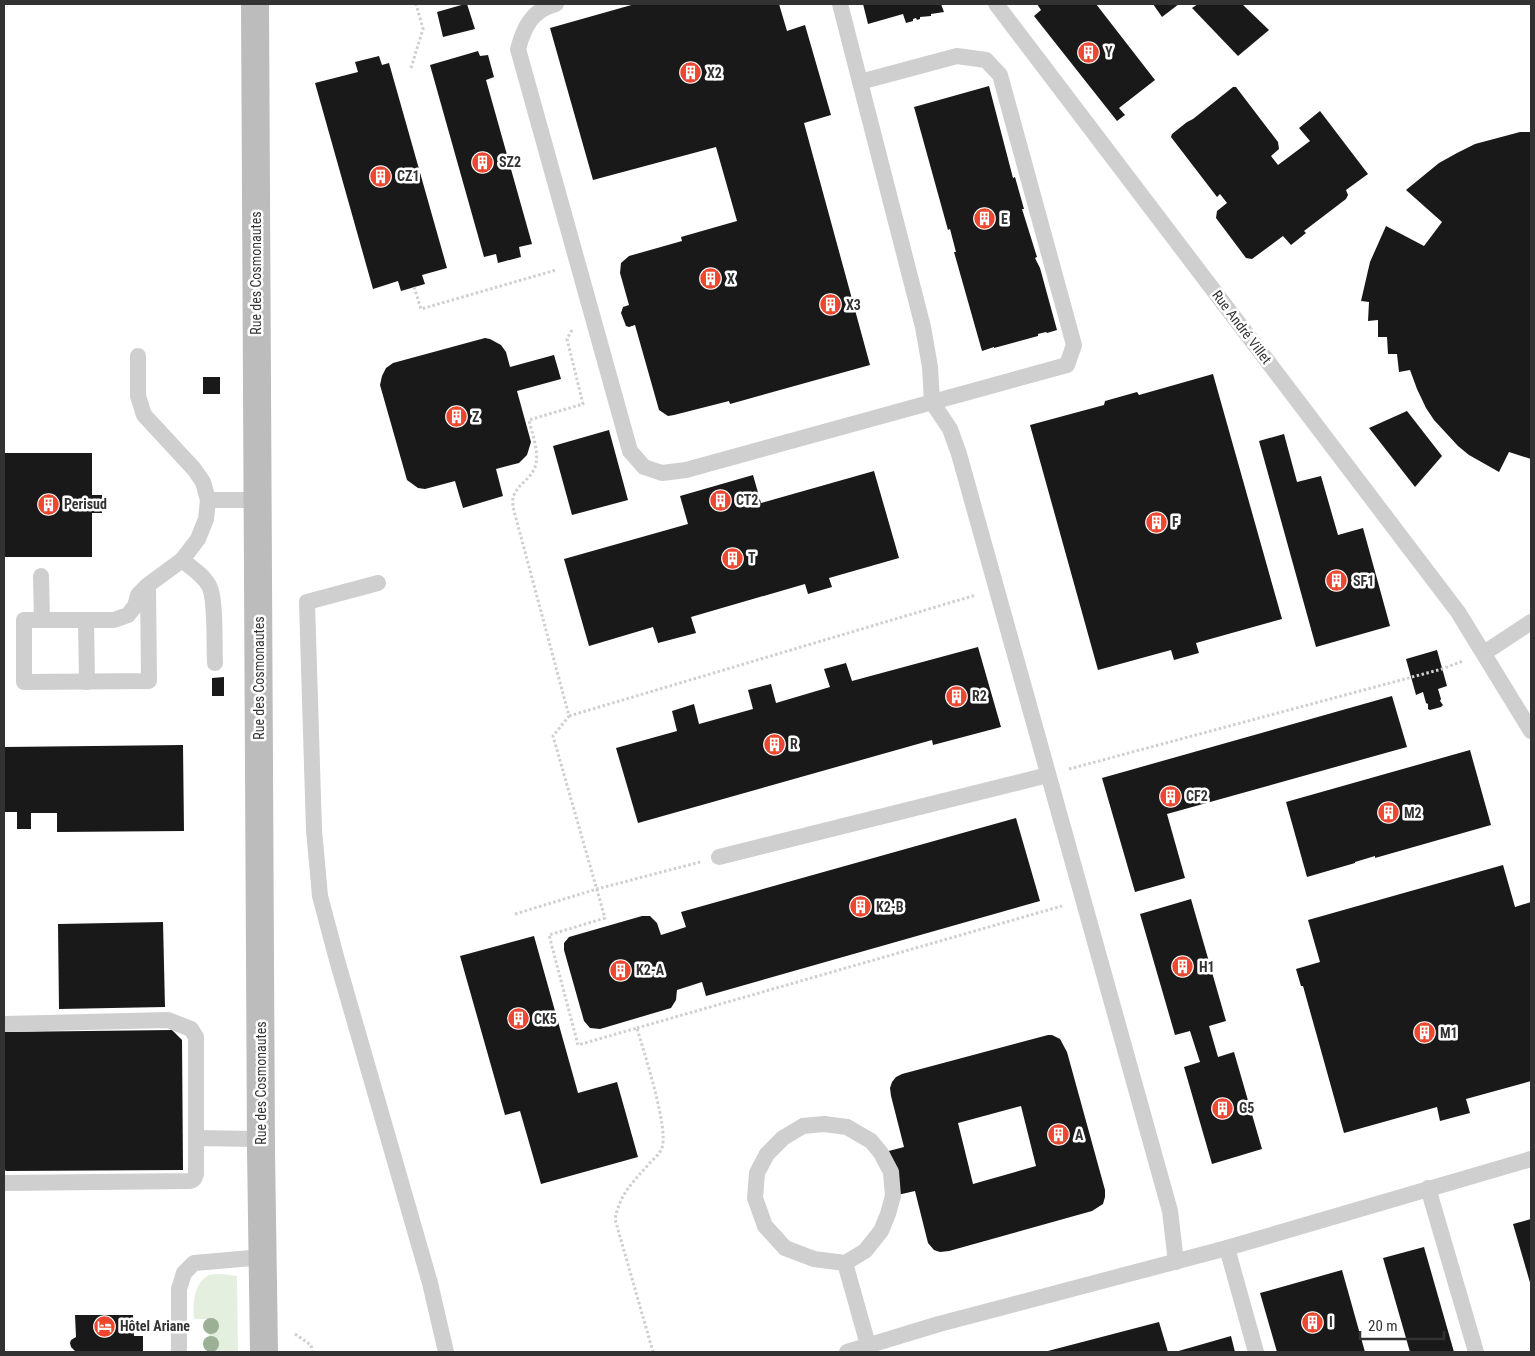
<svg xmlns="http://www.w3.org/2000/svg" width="1535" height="1356" viewBox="0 0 1535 1356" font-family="'Roboto Condensed',sans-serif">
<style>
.green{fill:#e5efe0}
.building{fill:#191919;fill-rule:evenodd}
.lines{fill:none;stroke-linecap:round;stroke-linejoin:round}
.path{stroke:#cfcfcf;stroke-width:3;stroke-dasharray:2.5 2.5;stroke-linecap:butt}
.service{stroke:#cfcfcf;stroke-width:16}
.secondary{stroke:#bcbcbc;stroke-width:28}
.tree{fill:#9bb094}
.labels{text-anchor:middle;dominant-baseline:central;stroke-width:5;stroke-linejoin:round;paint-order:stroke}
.poi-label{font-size:14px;font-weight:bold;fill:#323232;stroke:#fff;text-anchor:start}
.street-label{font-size:14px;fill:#323232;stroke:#fff}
</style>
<rect width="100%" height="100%" fill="#fff"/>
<path class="green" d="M 221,1274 L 237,1276 L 238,1352 L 209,1352 L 209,1319 L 194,1319 C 193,1304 193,1283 209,1275 C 212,1274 217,1274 221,1274 Z"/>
<g class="building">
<path d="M 465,4 L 467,4 L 475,29 L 443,37 L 437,12 Z"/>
<path d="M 635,4 L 779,4 L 787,31 L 805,25 L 831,115 L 804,123 L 870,365 L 730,404 L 729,401 L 674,415 L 668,416 L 659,410 L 635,325 L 629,327 L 626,326 L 621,313 L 623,307 L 629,305 L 620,273 L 621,263 L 629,256 L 682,241 L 681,237 L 737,221 L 716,147 L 593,180 L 550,28 Z"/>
<path d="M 863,4 L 941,4 L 944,12 L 931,14 L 931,16 L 920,17 L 920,19 L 917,20 L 916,18 L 913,19 L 913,21 L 906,23 L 903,14 L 868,24 Z"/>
<path d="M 1037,4 L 1096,4 L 1155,80 L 1119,108 L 1125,115 L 1117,121 L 1034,16 L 1041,10 Z"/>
<path d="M 1153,4 L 1179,4 L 1162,17 Z"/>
<path d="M 1198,4 L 1242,4 L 1269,30 L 1238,56 L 1192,8 Z"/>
<path d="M 478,51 L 480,56 L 488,55 L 494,77 L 486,80 L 532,244 L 519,247 L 521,257 L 498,263 L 496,254 L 484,257 L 430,65 Z"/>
<path d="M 379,56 L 382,65 L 389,63 L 447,268 L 422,275 L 425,284 L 401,291 L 398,281 L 373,289 L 315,83 L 358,72 L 355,62 Z"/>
<path d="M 989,86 L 1013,178 L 1015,177 L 1024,209 L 1022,209 L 1037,257 L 1035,258 L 1040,268 L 1057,330 L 1047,333 L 1046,332 L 1038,334 L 1038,336 L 994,348 L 994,347 L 982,351 L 954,252 L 956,252 L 950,229 L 948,230 L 914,107 Z"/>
<path d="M 1233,87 L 1236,87 L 1278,142 L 1279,149 L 1271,156 L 1278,165 L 1310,141 L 1299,128 L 1320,111 L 1368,174 L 1346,190 L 1348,195 L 1346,199 L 1304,231 L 1306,233 L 1291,245 L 1283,236 L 1252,259 L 1246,258 L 1216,218 L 1217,211 L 1227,203 L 1220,194 L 1217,197 L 1171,137 L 1172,134 L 1187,122 L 1193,119 Z"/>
<path d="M 1520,132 L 1531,132 L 1531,459 L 1509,452 L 1499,472 L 1469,455 L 1458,446 L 1434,420 L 1426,408 L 1417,389 L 1410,370 L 1399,372 L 1397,354 L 1388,354 L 1387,337 L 1378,337 L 1378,320 L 1368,321 L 1369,302 L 1361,301 L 1370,262 L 1386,226 L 1424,246 L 1442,222 L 1406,190 L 1439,163 L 1457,153 L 1475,144 Z"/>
<path d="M 485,338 L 490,339 L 501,345 L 506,352 L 510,367 L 554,355 L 561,379 L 517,391 L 531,442 L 527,455 L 519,463 L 496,469 L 503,496 L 463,508 L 455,481 L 425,489 L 418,488 L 407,480 L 380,385 L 382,376 L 386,368 L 393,363 Z"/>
<path d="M 1213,374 L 1282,619 L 1196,643 L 1199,653 L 1174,660 L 1171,650 L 1098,670 L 1030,425 L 1104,405 L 1105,401 L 1137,392 L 1139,395 Z"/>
<rect x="203" y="377" width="17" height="17"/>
<path d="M 1407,411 L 1442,456 L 1415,487 L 1369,428 Z"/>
<path d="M 609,430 L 628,500 L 572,515 L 553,446 Z"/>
<path d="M 1284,434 L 1297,482 L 1321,476 L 1338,535 L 1363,528 L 1390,626 L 1316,647 L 1259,441 Z"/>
<path d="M 4,453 L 92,453 L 92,495 L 102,495 L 102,513 L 92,513 L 92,557 L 4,557 Z"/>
<path d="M 874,471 L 899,558 L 829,578 L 832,587 L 808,594 L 805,584 L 691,617 L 696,633 L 658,643 L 653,627 L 589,646 L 564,559 L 688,524 L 680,496 L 753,475 L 761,503 Z"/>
<path d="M 978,647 L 1001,727 L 933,745 L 932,740 L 638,823 L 616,748 L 677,731 L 672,711 L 694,704 L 699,724 L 753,709 L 748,690 L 771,684 L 776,703 L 830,687 L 824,669 L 846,663 L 852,681 Z"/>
<path d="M 1437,650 L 1447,686 L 1438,689 L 1441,699 L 1440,701 L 1443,705 L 1441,707 L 1430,710 L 1428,709 L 1428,704 L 1426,703 L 1423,692 L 1416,695 L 1406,659 Z"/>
<path d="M 224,677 L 224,696 L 212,696 L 212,678 Z"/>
<path d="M 1392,696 L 1407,747 L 1167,814 L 1185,878 L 1135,892 L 1102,778 Z"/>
<path d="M 183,745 L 184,831 L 57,832 L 57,813 L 31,813 L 31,829 L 17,829 L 17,812 L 4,812 L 4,747 Z"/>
<path d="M 1470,750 L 1491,825 L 1375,858 L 1375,856 L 1355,862 L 1355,863 L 1307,877 L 1286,802 Z"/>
<path d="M 1016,818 L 1040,901 L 706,996 L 702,982 L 677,990 L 676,1000 L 671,1008 L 600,1029 L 590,1028 L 584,1021 L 564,950 L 564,943 L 569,937 L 642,916 L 650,916 L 657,923 L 661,935 L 686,927 L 681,912 Z"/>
<path d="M 1503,865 L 1515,907 L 1531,902 L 1531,1081 L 1466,1099 L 1470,1113 L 1440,1121 L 1437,1107 L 1344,1133 L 1303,986 L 1301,986 L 1296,969 L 1320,962 L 1308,920 Z"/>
<path d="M 1191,899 L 1226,1021 L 1209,1026 L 1218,1057 L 1234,1052 L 1262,1149 L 1212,1164 L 1184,1067 L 1200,1062 L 1190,1031 L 1175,1035 L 1140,914 Z"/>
<path d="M 163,922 L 165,1007 L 59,1009 L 58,924 Z"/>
<path d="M 534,936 L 578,1093 L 617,1082 L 638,1157 L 541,1184 L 520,1111 L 505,1115 L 460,956 Z"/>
<path d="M 172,1030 L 182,1040 L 183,1170 L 6,1171 L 4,1169 L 4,1032 Z"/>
<path d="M 1048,1035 L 1052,1035 L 1060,1039 L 1067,1052 L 1105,1190 L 1105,1197 L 1103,1204 L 1092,1211 L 949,1251 L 940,1252 L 934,1250 L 928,1243 L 915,1191 L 893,1196 L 881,1153 L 904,1147 L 891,1096 L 890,1088 L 892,1082 L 896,1077 L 902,1074 ZM 1021,1106 L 1036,1166 L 973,1184 L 958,1123 Z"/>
<path d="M 1531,1219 L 1531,1286 L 1513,1224 Z"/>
<path d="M 1424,1247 L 1454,1352 L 1410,1352 L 1383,1258 Z"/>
<path d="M 1342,1270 L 1365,1352 L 1277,1352 L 1260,1293 Z"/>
<path d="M 75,1315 L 133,1315 L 134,1336 L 143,1336 L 143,1351 L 134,1351 L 134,1352 L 76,1352 L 71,1347 L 70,1343 L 71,1340 L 76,1337 Z"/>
<path d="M 1159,1322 L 1168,1352 L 1044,1352 Z"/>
<path d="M 1231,1336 L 1235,1352 L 1175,1352 Z"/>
</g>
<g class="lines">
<g class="path">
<path d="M 411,68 L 423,29 L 416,4"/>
<path d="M 414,287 L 421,309 L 556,270"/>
<path d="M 572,330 L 567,339 L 583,404 L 529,420 C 532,434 540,453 535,467 C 531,479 518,484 514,495 C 512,499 513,504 513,507 L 569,716 L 553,736 L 605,918 L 549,935 L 578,1045 L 637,1028 C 643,1050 671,1133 661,1150 C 658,1156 652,1160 648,1165 C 632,1183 620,1194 615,1219 L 653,1352"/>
<path d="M 569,716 L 976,595"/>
<path d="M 1069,769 L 1442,669 L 1463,661"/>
<path d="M 515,914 L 597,889 L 700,862"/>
<path d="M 637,1028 L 1062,906"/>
<path d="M 295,1334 L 311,1345 L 312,1352"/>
</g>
<g class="service">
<path d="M 556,4 C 532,10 524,27 518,49 L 630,451 L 644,467 L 662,473 L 686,470 L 1067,365 L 1074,345 L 1000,75 L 986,60 L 957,56 L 860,82"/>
<path d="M 840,4 L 923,327 L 930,367 L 932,402 L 950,429 L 959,454 L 1170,1211 L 1176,1262"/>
<path d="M 996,4 L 1458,612 L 1531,731"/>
<path d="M 138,356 L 138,396 L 144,415 L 194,469 L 203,482 L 208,500 L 206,519 L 198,539 L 182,560 L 148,585 L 138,595 L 135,606 L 128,615 L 114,620 L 24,620 L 24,682 L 149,681 L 148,585"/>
<path d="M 208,500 L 258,500"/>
<path d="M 182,560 C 192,568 206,577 210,588 C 216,603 214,645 215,663"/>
<path d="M 41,576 L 42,620"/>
<path d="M 378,583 L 307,602 L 314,830 L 320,896 L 337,960 L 430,1283 L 446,1352"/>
<path d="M 86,620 L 87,682"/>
<path d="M 1484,653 L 1531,622"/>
<path d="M 719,857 L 1048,775"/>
<path d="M 4,1024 L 168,1020 L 191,1029 L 196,1037 L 196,1174 L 194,1179 L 190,1181 L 4,1183"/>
<path d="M 197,1138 L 261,1139"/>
<path d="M 1428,1188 L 1476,1352"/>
<path d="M 1227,1248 L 1256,1352"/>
<path d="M 845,1263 L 865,1251 L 881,1231 L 888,1214 L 893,1196 L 891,1172 L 881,1153 L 871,1141 L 847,1127 L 824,1124 L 803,1126 L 783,1138 L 767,1154 L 757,1173 L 755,1198 L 765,1226 L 785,1248 L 814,1259 L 845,1263 L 870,1352"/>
<path d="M 179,1352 L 179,1289 L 184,1273 L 194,1263 L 263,1257"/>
<path d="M 847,1352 L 939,1324 L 1227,1248 L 1531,1159"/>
</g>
<path class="secondary" d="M 255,4 L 261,1150 L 264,1352"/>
</g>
<g class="tree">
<circle cx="211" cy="1326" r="8"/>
<circle cx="211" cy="1344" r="8"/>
</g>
<defs>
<symbol id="building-disc" viewBox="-11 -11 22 22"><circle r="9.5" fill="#ec4730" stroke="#fff"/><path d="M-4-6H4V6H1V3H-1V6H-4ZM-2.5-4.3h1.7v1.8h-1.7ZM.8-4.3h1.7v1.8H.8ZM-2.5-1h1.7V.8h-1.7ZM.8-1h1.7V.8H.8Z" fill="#fff"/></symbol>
<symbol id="hotel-disc" viewBox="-11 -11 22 22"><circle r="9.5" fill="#ec4730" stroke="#fff"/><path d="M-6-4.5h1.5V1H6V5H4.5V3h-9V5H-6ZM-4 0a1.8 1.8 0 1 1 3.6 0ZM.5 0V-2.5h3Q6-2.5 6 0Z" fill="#fff"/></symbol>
</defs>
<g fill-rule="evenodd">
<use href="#building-disc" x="1076" y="40" width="25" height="25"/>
<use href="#building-disc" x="678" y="60" width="25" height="25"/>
<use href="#building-disc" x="470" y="150" width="25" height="25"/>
<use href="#building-disc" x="368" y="164" width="25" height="25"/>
<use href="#building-disc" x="972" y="206" width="25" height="25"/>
<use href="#building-disc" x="698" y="266" width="25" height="25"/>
<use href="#building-disc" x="818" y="292" width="25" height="25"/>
<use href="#building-disc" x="444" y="404" width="25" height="25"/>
<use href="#building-disc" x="708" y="488" width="25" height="25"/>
<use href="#building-disc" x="36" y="492" width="25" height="25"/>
<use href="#building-disc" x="1144" y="510" width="25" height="25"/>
<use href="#building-disc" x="720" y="546" width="25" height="25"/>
<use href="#building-disc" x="1324" y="568" width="25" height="25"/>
<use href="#building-disc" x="944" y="684" width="25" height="25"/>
<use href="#building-disc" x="762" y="732" width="25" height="25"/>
<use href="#building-disc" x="1158" y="784" width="25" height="25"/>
<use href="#building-disc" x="1376" y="800" width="25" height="25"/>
<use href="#building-disc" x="848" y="894" width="25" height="25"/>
<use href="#building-disc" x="1170" y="954" width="25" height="25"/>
<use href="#building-disc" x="608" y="958" width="25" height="25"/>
<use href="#building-disc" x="506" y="1006" width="25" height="25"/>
<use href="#building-disc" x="1412" y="1020" width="25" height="25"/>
<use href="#building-disc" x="1210" y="1096" width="25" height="25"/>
<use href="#building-disc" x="1046" y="1122" width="25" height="25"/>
<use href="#building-disc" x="1300" y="1310" width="25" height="25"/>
<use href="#hotel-disc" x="92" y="1314" width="25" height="25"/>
</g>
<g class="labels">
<g class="poi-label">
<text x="1105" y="52">Y</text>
<text x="707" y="73">X2</text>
<text x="499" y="162">SZ2</text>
<text x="397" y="176">CZ1</text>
<text x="1001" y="219">E</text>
<text x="727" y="279">X</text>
<text x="846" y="305">X3</text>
<text x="472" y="417">Z</text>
<text x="736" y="500">CT2</text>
<text x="64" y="504">Perisud</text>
<text x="1172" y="522">F</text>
<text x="748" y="558">T</text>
<text x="1353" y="581">SF1</text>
<text x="972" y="696">R2</text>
<text x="790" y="744">R</text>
<text x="1186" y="796">CF2</text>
<text x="1404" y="813">M2</text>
<text x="876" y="907">K2-B</text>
<text x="1199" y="967">H1</text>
<text x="636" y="970">K2-A</text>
<text x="534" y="1019">CK5</text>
<text x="1440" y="1033">M1</text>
<text x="1239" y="1108">G5</text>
<text x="1075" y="1135">A</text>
<text x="1329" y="1322">I</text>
<text x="120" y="1326">Hôtel Ariane</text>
</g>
<g class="street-label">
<text transform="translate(256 273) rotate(-90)">Rue des Cosmonautes</text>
<text transform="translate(1242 327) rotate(53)">Rue André Villet</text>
<text transform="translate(259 678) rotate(-90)">Rue des Cosmonautes</text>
<text transform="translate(261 1083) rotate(-90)">Rue des Cosmonautes</text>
</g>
</g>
<rect width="1535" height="1356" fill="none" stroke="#323232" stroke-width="10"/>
<path d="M1360 1331v8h84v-8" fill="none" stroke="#323232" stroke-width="2.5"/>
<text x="1368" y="1331" font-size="15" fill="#323232" stroke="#ffffff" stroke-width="4" paint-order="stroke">20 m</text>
</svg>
